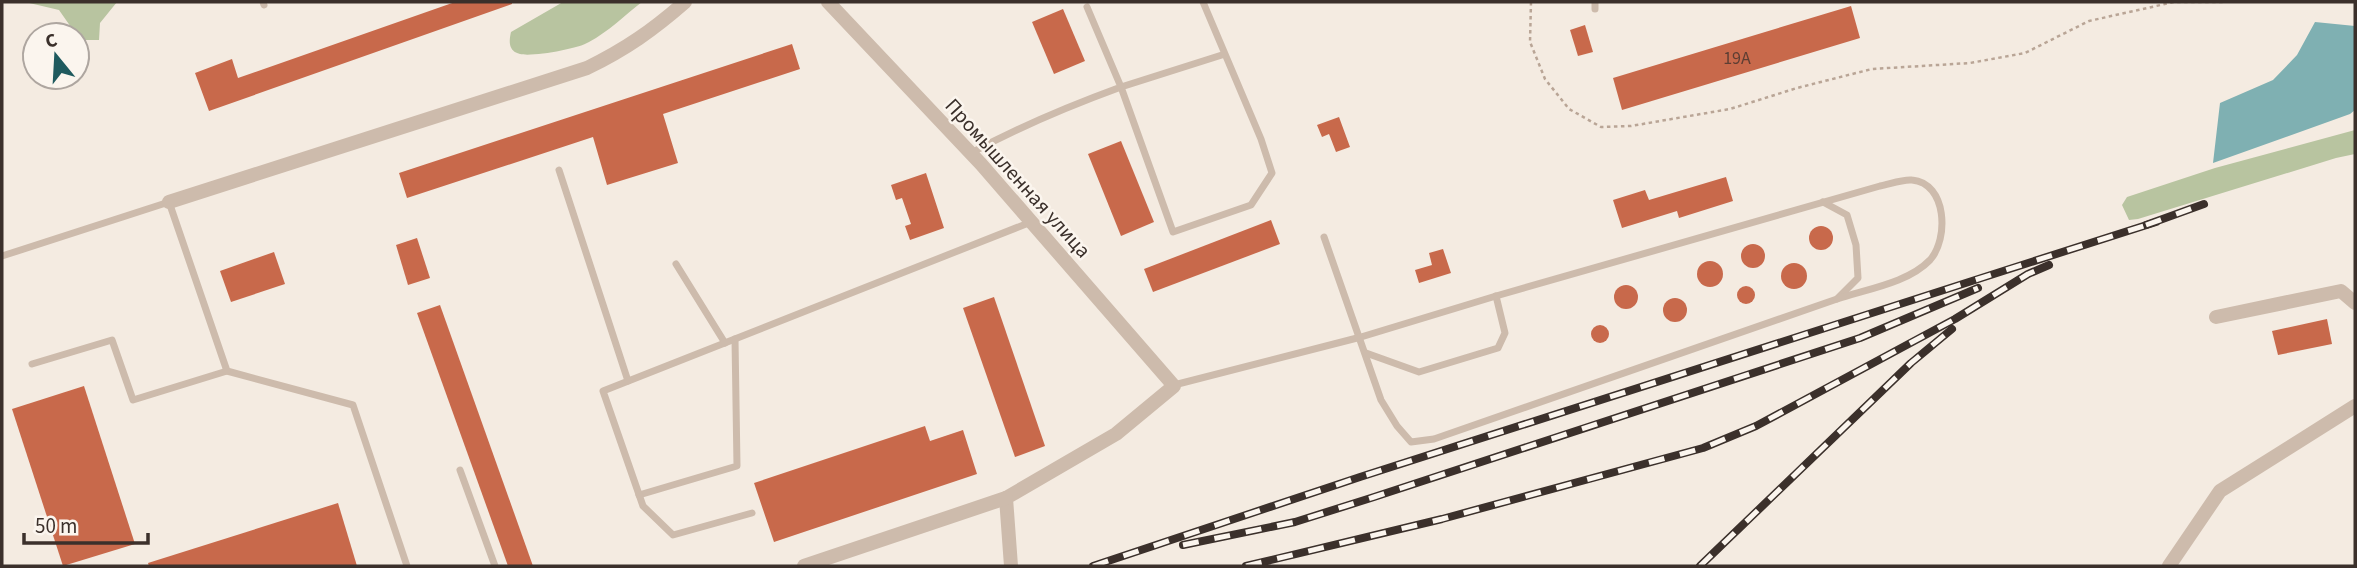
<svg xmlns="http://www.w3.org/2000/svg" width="2357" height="568" viewBox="0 0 2357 568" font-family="'Source Sans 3',sans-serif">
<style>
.green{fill:#b8c4a0}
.water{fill:#7fb0b2}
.building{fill:#c8694b}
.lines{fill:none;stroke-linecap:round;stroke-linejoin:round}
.path{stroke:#b9a596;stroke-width:2.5;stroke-dasharray:3.5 3.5;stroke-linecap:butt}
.service{stroke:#cdbbac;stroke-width:7}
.minor{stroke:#cdbbac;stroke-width:14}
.rail-casing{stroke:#3b302b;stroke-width:8}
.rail{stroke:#fbf5ee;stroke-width:5;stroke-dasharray:16;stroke-linecap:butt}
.labels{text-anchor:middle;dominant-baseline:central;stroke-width:5;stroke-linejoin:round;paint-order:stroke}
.number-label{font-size:18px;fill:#5e3e33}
.street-label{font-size:21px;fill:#3b302b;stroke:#fbf5ee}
</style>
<rect width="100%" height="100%" fill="#f4ebe1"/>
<g class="green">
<path d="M 25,2 L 117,2 L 100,23 L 99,40 L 80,40 L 59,10 Z"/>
<path d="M 563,2 L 642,2 C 625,15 608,32 589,42 C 578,49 532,57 520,54 C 508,51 509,41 511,32 Z"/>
<path d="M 2355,130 L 2355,154 L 2336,158 L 2138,219 L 2129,220 L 2122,205 L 2127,197 L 2215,168 Z"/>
</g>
<path class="water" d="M 2315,22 L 2355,26 L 2355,110 L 2350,114 L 2213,163 L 2220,103 L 2273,80 L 2297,55 Z"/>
<g class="building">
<path d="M 455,2 L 512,2 L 512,4 L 209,111 L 195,73 L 232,59 L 238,78 Z"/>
<path d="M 1851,6 L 1860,38 L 1622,110 L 1613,78 Z"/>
<path d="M 1063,9 L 1085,61 L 1054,74 L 1032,22 Z"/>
<path d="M 1585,25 L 1593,52 L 1578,56 L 1570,30 Z"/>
<path d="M 792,44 L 800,69 L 663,114 L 678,163 L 607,185 L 593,137 L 407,198 L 399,173 Z"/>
<path d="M 1339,117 L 1350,147 L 1336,152 L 1329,134 L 1322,137 L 1317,125 Z"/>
<path d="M 1121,141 L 1154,222 L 1121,236 L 1088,154 Z"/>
<path d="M 926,173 L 944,228 L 910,240 L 905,226 L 911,224 L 902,198 L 896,200 L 891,185 Z"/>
<path d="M 1726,177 L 1733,201 L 1679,218 L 1677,211 L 1622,228 L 1613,200 L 1645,190 L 1649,200 Z"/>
<path d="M 1271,220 L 1280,244 L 1153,292 L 1144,269 Z"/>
<circle cx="1821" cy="238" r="12"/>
<path d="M 417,238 L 430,278 L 408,285 L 396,245 Z"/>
<circle cx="1753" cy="256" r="12"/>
<path d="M 1443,249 L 1451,273 L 1419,283 L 1415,270 L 1432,265 L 1429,253 Z"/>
<path d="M 274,252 L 285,284 L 231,302 L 220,271 Z"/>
<circle cx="1710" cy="274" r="13"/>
<circle cx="1794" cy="276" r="13"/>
<circle cx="1626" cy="297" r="12"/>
<circle cx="1746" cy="295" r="9"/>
<path d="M 994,297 L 1045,446 L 1015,457 L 963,308 Z"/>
<circle cx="1675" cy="310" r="12"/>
<path d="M 440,305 L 533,566 L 508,566 L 417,313 Z"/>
<path d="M 2327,319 L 2332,344 L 2278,355 L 2272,331 Z"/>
<circle cx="1600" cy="334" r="9"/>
<path d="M 84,386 L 135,544 L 63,566 L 12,409 Z"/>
<path d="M 925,426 L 930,441 L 963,430 L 977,474 L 774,542 L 754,483 Z"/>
<path d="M 338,503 L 357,566 L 149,566 L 148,563 Z"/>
</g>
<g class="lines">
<path class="path" d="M 1531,2 L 1530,42 L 1545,79 L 1569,109 L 1601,127 L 1631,126 L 1730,109 L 1797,88 L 1872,69 L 1970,63 L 2025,53 L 2089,21 L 2174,2 L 2223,2"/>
<g class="service">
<path d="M 263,2 L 264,5"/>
<path d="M 1203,2 L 1261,139 L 1272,173 L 1251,205 L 1173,232 L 1121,87 L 1225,54"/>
<path d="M 1595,2 L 1595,9"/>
<path d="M 971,153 C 1019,127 1069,106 1121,87 L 1087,7"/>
<path d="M 559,170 L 628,381"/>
<path d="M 1324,237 L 1381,400 L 1397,426 L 1411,442 L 1434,439 L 1837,299 L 1858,278 L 1856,245 L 1847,215 L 1823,202"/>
<path d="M 2,256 L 169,202 L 227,371 L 353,405 L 407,566"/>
<path d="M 676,264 L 725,343"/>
<path d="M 1366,353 L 1419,372 L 1498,348 L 1505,333 L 1496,296"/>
<path d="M 32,364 L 112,340 L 133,400 L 227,371"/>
<path d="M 1174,385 L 1361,337 L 1496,296 L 1880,186 C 1890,184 1903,179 1912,180 C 1947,183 1949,239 1930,260 C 1908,283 1867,289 1837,299"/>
<path d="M 460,470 L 495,566"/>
<path d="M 639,495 L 737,466 L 735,339"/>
<path d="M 752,513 L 673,535 L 643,506 L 603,391 L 1031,222"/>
</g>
<g class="minor">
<path d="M 828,2 L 981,164 L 1174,386 L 1116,434 L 1006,498 L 1011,566"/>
<path d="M 169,202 L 587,68 C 626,49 653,30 685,2"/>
<path d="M 2216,317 L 2341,291 L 2355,303"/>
<path d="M 804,566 L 1006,498"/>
<path d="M 2169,566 L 2220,491 L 2355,406"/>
</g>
<defs>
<g id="rail">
<path d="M 2146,225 L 2204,204"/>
<path d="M 1183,545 L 1295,522 L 1374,497 L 1860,338 L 1978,288"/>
<path d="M 1093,566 L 1360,477 L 2156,222"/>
<path d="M 1246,566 L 1442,519 L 1703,448 L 1756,426 L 1955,319 L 2028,274 L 2049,265"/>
<path d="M 1700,566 L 1911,363 L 1952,329"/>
</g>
</defs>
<use href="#rail" class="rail-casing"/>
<use href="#rail" class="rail"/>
</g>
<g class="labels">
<g class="number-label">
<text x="1737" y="58">19А</text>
</g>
<g class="street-label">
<text transform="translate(1018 178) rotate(48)">Промышленная улица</text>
</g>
</g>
<rect width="2357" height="568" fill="none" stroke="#3b302b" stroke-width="7"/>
<g transform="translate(56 56) rotate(342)"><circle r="33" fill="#fbf5ee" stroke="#aea6a0" stroke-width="2"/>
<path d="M0-5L12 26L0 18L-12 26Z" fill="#1f5a5e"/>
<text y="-10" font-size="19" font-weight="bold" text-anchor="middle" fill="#3b302b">С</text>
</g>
<path d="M24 533v10h124v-10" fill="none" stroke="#3b302b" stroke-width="3.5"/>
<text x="35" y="533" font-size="21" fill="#3b302b" stroke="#fbf5ee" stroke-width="5" paint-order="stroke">50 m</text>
</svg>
